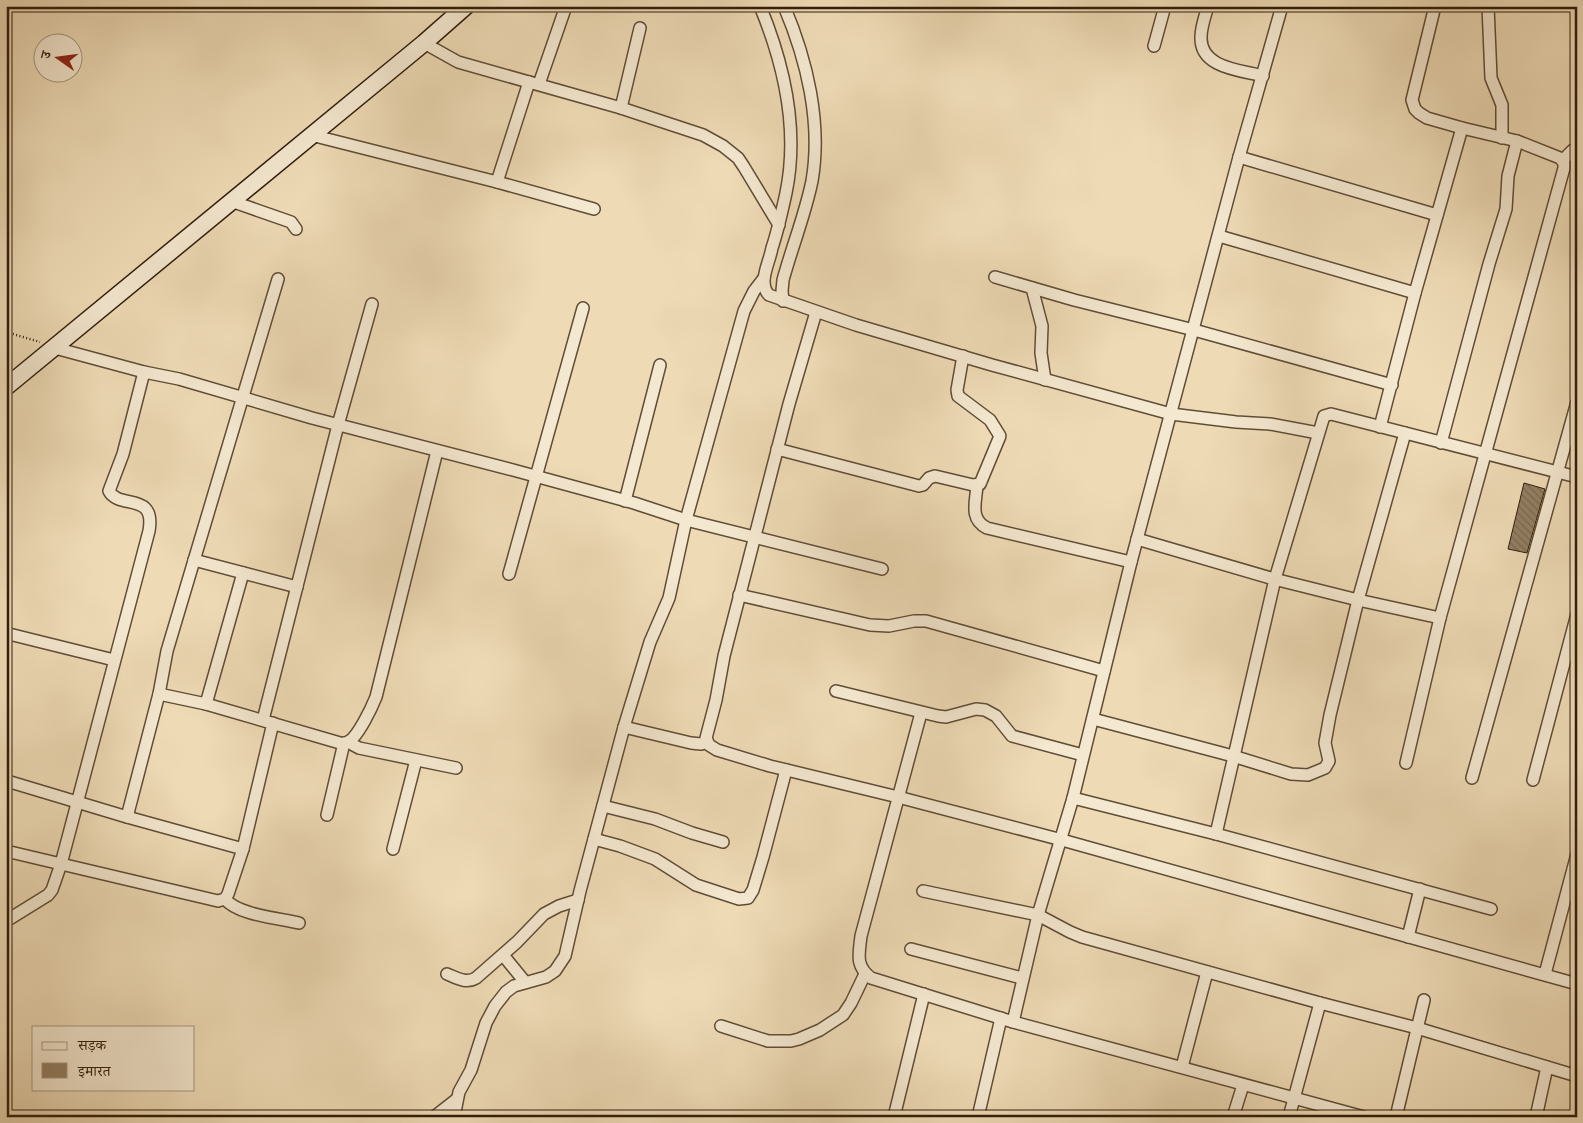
<svg xmlns="http://www.w3.org/2000/svg" width="1583" height="1123" viewBox="0 0 1583 1123" font-family="Alegreya,'Noto Serif Devanagari',serif">
<style>
.building{fill:url(#building-back-hatch);stroke:#311e0c}
.lines{fill:none;stroke-linecap:round;stroke-linejoin:round}
.street-casing{stroke:#604d36;stroke-width:14}
.secondary-casing{stroke:#311e0c;stroke-width:19}
.path{stroke:#311e0c;stroke-width:2.5;stroke-dasharray:1 2.5;stroke-linecap:butt}
.street{stroke:#f4e8d0;stroke-width:11}
.secondary{stroke:#f4e8d0;stroke-width:16}
</style>
<defs>
<pattern id="building-back-hatch" width="6" height="6" patternUnits="userSpaceOnUse" patternTransform="scale(1.25)"><rect width="6" height="6" fill="#938064"/><path d="M-1 5l2 2M0 0l6 6M5-1l2 2" fill="none" stroke="#796851"/></pattern>
</defs>
<rect width="100%" height="100%" fill="#eedbb6"/>
<filter id="stains"><feTurbulence type="fractalNoise" baseFrequency=".004" numOctaves="4"/><feColorMatrix values="0 0 0 0 .2 0 0 0 0 .09 0 0 0 0 .02 0 0 0 .5 -.17"/></filter>
<radialGradient id="worn" r=".72"><stop offset=".6" stop-color="#630" stop-opacity="0"/><stop offset="1" stop-color="#630" stop-opacity=".3"/></radialGradient>
<path class="building" d="M 1524,483 L 1545,489 L 1527,553 L 1508,549 Z"/>
<g class="lines">
<defs>
<g id="street">
<path d="M 760,6 C 784,64 799,130 786,193 C 782,211 778,230 772,248 C 770,259 764,271 764,281 C 764,287 765,291 769,295 L 856,325 L 992,365 L 1171,414 L 1236,422 L 1270,424 L 1318,433"/>
<path d="M 1208,6 C 1205,16 1201,27 1201,37 C 1200,68 1240,70 1263,76"/>
<path d="M 1488,6 L 1491,78 L 1502,105 L 1502,138"/>
<path d="M 424,43 L 458,62 L 621,108 L 703,135 L 723,146 L 738,158 L 744,167 L 779,225"/>
<path d="M 1154,46 L 1165,6"/>
<path d="M 539,84 L 566,6"/>
<path d="M 621,108 L 640,28"/>
<path d="M 311,135 L 497,182 L 594,209"/>
<path d="M 1239,157 L 1437,215"/>
<path d="M 1563,160 L 1573,150 L 1577,149"/>
<path d="M 497,182 L 529,82"/>
<path d="M 231,201 L 291,222 L 296,229"/>
<path d="M 1219,236 L 1415,293"/>
<path d="M 995,277 L 1074,300 L 1194,330 L 1392,385"/>
<path d="M 1032,288 L 1042,326 L 1041,353 L 1045,380"/>
<path d="M 783,301 L 782,291 L 783,280 C 792,247 805,215 812,181 C 822,123 807,60 784,6"/>
<path d="M 816,312 L 789,404 L 724,656 L 716,700 L 706,738 L 709,745 L 717,750 L 770,766 L 898,797 L 1062,840 L 1577,984"/>
<path d="M 55,348 L 144,372 L 179,379 L 312,418 L 513,470 L 634,503 L 686,520 L 882,569"/>
<path d="M 1380,427 L 1415,293 L 1462,128"/>
<path d="M 1441,443 L 1489,264 L 1506,209 L 1508,176 L 1517,141"/>
<path d="M 777,449 L 919,486 L 923,485 L 929,478 L 935,476 L 973,485 L 980,484 L 1000,436 L 990,420 L 958,396 L 957,390 L 963,356"/>
<path d="M 977,485 C 976,502 969,519 987,528 L 1131,562"/>
<path d="M 625,501 L 660,365"/>
<path d="M 1137,539 L 1274,579 L 1358,600 L 1440,618"/>
<path d="M 194,560 L 297,587"/>
<path d="M 509,574 L 583,308"/>
<path d="M 739,595 L 870,625 L 889,626 L 914,621 L 926,621 L 1104,671"/>
<path d="M 9,634 L 114,660"/>
<path d="M 836,691 L 938,716 L 946,717 L 976,709 L 985,710 L 996,716 L 1012,736 L 1083,755"/>
<path d="M 159,694 L 206,704 L 340,743 C 343,743 345,744 348,742 C 358,737 372,707 376,697 L 437,451"/>
<path d="M 206,704 L 243,573"/>
<path d="M 921,713 L 861,936 C 859,954 855,966 871,978 L 1013,1022 L 1364,1117"/>
<path d="M 1093,719 L 1233,756 L 1291,774 L 1308,775 L 1325,768 L 1329,761 L 1325,743 L 1330,715 L 1358,600 L 1405,433"/>
<path d="M 263,720 L 338,425 L 372,304"/>
<path d="M 624,727 L 691,743 L 701,744 L 707,742"/>
<path d="M 348,742 L 359,748 L 456,768"/>
<path d="M 1406,763 L 1440,618 L 1564,168 L 1564,163 L 1560,158 L 1517,141 L 1462,128 L 1427,118 L 1419,113 L 1415,109 L 1412,100 L 1435,6"/>
<path d="M 1472,778 L 1577,402"/>
<path d="M 1533,780 L 1577,614"/>
<path d="M 7,781 L 127,817 L 243,849"/>
<path d="M 1073,798 L 1216,834 L 1491,909"/>
<path d="M 603,806 L 655,819 L 692,833 L 723,842"/>
<path d="M 327,815 L 344,743"/>
<path d="M 127,817 L 159,694 L 167,651 L 278,279"/>
<path d="M 1216,834 L 1275,579 L 1324,416 L 1331,414 L 1577,477"/>
<path d="M 594,839 L 620,846 L 655,859 L 696,885 L 739,899 L 748,898 L 753,890 L 763,857 L 786,770"/>
<path d="M 393,849 L 416,760"/>
<path d="M 6,851 L 218,901 L 225,899 L 228,894 L 243,849 L 273,723"/>
<path d="M 923,891 L 1038,915 L 1070,932 L 1082,937 L 1320,1003 L 1417,1028 L 1577,1076"/>
<path d="M 225,899 C 238,915 278,918 299,923"/>
<path d="M 6,921 L 48,895 L 52,890 L 61,864 L 149,531 C 156,491 119,510 109,491 L 123,454 L 144,372"/>
<path d="M 1408,937 L 1420,889"/>
<path d="M 911,949 L 1022,978"/>
<path d="M 503,955 L 525,982"/>
<path d="M 447,974 C 457,978 466,984 476,978 L 517,942 L 544,914 L 559,906 L 578,900"/>
<path d="M 1545,974 L 1577,854"/>
<path d="M 1013,1022 L 1038,915 L 1073,798 L 1131,562 L 1239,157 L 1282,6"/>
<path d="M 721,1026 L 768,1041 L 791,1041 L 799,1039 L 820,1030 L 843,1015 L 851,1003 L 865,974"/>
<path d="M 1182,1067 L 1207,972"/>
<path d="M 434,1117 L 457,1099"/>
<path d="M 454,1117 L 459,1092 L 471,1070 L 486,1023 L 495,1006 L 506,992 L 514,986 L 546,977 L 555,971 L 565,956 L 580,891 L 624,727 L 650,642 L 669,598 L 686,520 L 744,311 L 754,291 L 764,278"/>
<path d="M 894,1117 L 924,994"/>
<path d="M 978,1117 L 1001,1018"/>
<path d="M 1233,1117 L 1243,1085"/>
<path d="M 1289,1117 L 1320,1003"/>
<path d="M 1396,1117 L 1424,1000"/>
<path d="M 1536,1117 L 1547,1067"/>
</g>
<path id="secondary" d="M 6,387 L 424,43 L 466,6"/>
</defs>
<use href="#street" class="street-casing"/>
<use href="#secondary" class="secondary-casing"/>
<path class="path" d="M 6,332 L 40,342"/>
<use href="#street" class="street"/>
<use href="#secondary" class="secondary"/>
</g>
<rect width="1583" height="1123" fill="none" stroke="#eedbb6" stroke-width="25"/>
<rect x="8" y="8" width="1568" height="1108" fill="none" stroke="#311e0c" stroke-width="2.5"/>
<rect x="12" y="12" width="1558" height="1098" fill="none" stroke="#311e0c"/>
<rect x="32" y="1026" width="162" height="65" fill="#f4e8d0" stroke="#a69782"/>
<rect x="42" y="1042" width="25" height="8" fill="#f4e8d0" stroke="#a69782"/>
<text x="78" y="1050" font-size="15" fill="#311e0c">सड़क</text>
<rect x="42" y="1063" width="25" height="15" fill="#938064" stroke="#a69782"/>
<text x="78" y="1076" font-size="15" fill="#311e0c">इमारत</text>
<g transform="translate(58 58) rotate(284)"><circle r="24" fill="#f4e8d0" stroke="#a69782"/>
<path d="M0-4L9 19L0 12L-9 19Z" fill="#8f2418"/>
<text y="-8" font-size="14" font-weight="bold" text-anchor="middle" fill="#311e0c">उ</text>
</g>
<rect width="100%" height="100%" filter="url(#stains)"/>
<rect width="100%" height="100%" fill="url(#worn)"/>
</svg>
